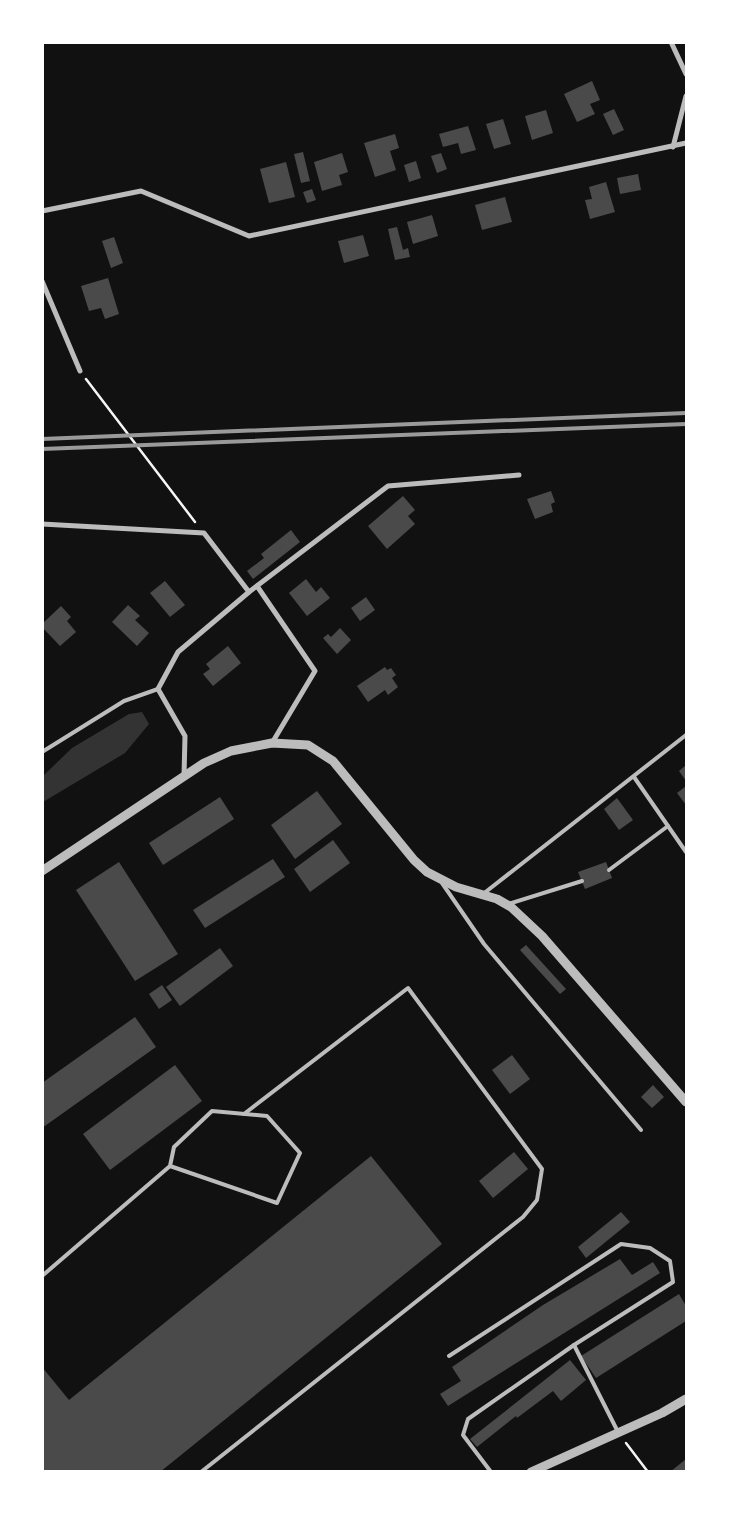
<svg xmlns="http://www.w3.org/2000/svg" width="729" height="1514" viewBox="0 0 729 1514" font-family="Barlow,sans-serif">
<style>
.water{fill:#333}
.building{fill:#4a4a4a}
.lines{fill:none;stroke-linecap:round;stroke-linejoin:round}
.path{stroke:#f5f5f5;stroke-width:2.5}
.service{stroke:#bcbcbc;stroke-width:4}
.minor{stroke:#bcbcbc;stroke-width:5}
.tertiary{stroke:#bcbcbc;stroke-width:9}
.rail{stroke:#9a9a9a;stroke-width:4}
</style>
<rect width="100%" height="100%" fill="#111"/>
<path class="water" d="M 142,712 L 149,724 L 125,753 L 43,802 L 43,776 L 72,748 L 129,714 Z"/>
<g class="building">
<path d="M 592,81 L 600,100 L 590,104 L 595,114 L 577,122 L 564,94 Z"/>
<path d="M 614,109 L 624,130 L 613,135 L 603,114 Z"/>
<path d="M 546,110 L 553,133 L 532,140 L 525,116 Z"/>
<path d="M 503,119 L 511,144 L 494,149 L 486,124 Z"/>
<path d="M 468,126 L 476,150 L 461,154 L 458,143 L 443,147 L 439,134 Z"/>
<path d="M 395,134 L 399,148 L 390,151 L 396,170 L 375,177 L 364,143 Z"/>
<path d="M 303,152 L 310,181 L 301,183 L 294,154 Z"/>
<path d="M 342,153 L 348,172 L 339,175 L 342,185 L 322,191 L 314,162 Z"/>
<path d="M 441,153 L 447,169 L 437,173 L 431,156 Z"/>
<path d="M 416,161 L 421,178 L 409,182 L 404,165 Z"/>
<path d="M 286,162 L 295,197 L 269,203 L 260,169 Z"/>
<path d="M 638,174 L 641,190 L 620,194 L 617,178 Z"/>
<path d="M 606,182 L 615,212 L 590,219 L 585,200 L 592,199 L 589,187 Z"/>
<path d="M 312,189 L 316,200 L 307,203 L 303,192 Z"/>
<path d="M 505,197 L 512,222 L 482,230 L 475,205 Z"/>
<path d="M 432,215 L 438,236 L 413,244 L 407,222 Z"/>
<path d="M 397,227 L 403,250 L 408,248 L 410,257 L 395,260 L 388,229 Z"/>
<path d="M 363,235 L 369,256 L 344,263 L 338,241 Z"/>
<path d="M 114,237 L 123,263 L 111,268 L 102,241 Z"/>
<path d="M 108,278 L 119,314 L 105,319 L 101,308 L 89,311 L 81,286 Z"/>
<path d="M 551,491 L 555,502 L 551,504 L 553,512 L 535,519 L 527,499 Z"/>
<path d="M 403,496 L 415,510 L 408,516 L 415,524 L 387,549 L 368,526 Z"/>
<path d="M 291,530 L 300,542 L 253,579 L 247,571 L 264,558 L 261,554 Z"/>
<path d="M 306,579 L 316,592 L 321,587 L 330,598 L 307,616 L 289,593 Z"/>
<path d="M 165,581 L 185,605 L 170,617 L 150,593 Z"/>
<path d="M 366,597 L 375,610 L 360,621 L 351,608 Z"/>
<path d="M 128,605 L 140,616 L 135,620 L 149,633 L 137,646 L 112,622 Z"/>
<path d="M 61,606 L 71,617 L 67,621 L 76,632 L 60,646 L 42,627 L 42,624 Z"/>
<path d="M 340,628 L 351,640 L 337,654 L 323,638 L 328,634 L 331,637 Z"/>
<path d="M 228,646 L 241,663 L 213,686 L 203,674 L 210,669 L 206,664 Z"/>
<path d="M 385,667 L 387,670 L 391,668 L 396,675 L 392,678 L 398,687 L 388,695 L 385,690 L 368,702 L 357,686 Z"/>
<path d="M 686,765 L 686,781 L 679,771 Z"/>
<path d="M 686,786 L 686,805 L 677,793 Z"/>
<path d="M 317,791 L 342,824 L 295,859 L 271,825 Z"/>
<path d="M 220,797 L 234,819 L 163,865 L 149,843 Z"/>
<path d="M 617,798 L 633,820 L 619,830 L 604,809 Z"/>
<path d="M 333,840 L 350,863 L 310,892 L 294,869 Z"/>
<path d="M 273,859 L 285,877 L 205,928 L 193,910 Z"/>
<path d="M 119,862 L 178,954 L 135,981 L 76,890 Z"/>
<path d="M 606,862 L 612,878 L 585,889 L 578,872 Z"/>
<path d="M 526,945 L 566,989 L 560,994 L 520,950 Z"/>
<path d="M 220,948 L 233,966 L 180,1006 L 166,987 Z"/>
<path d="M 162,985 L 172,1000 L 159,1009 L 149,994 Z"/>
<path d="M 135,1017 L 156,1047 L 42,1128 L 42,1083 Z"/>
<path d="M 512,1055 L 530,1079 L 510,1094 L 492,1070 Z"/>
<path d="M 175,1065 L 202,1101 L 110,1170 L 83,1134 Z"/>
<path d="M 653,1085 L 664,1097 L 652,1108 L 641,1097 Z"/>
<path d="M 514,1152 L 528,1169 L 493,1198 L 479,1181 Z"/>
<path d="M 371,1156 L 442,1244 L 160,1472 L 42,1472 L 42,1367 L 69,1400 Z"/>
<path d="M 621,1212 L 630,1222 L 586,1258 L 578,1247 Z"/>
<path d="M 620,1259 L 632,1275 L 653,1262 L 660,1273 L 448,1406 L 440,1394 L 461,1381 L 452,1367 L 543,1305 Z"/>
<path d="M 679,1294 L 686,1306 L 686,1321 L 596,1378 L 581,1356 Z"/>
<path d="M 570,1360 L 586,1380 L 561,1401 L 553,1391 L 517,1418 L 516,1416 L 477,1447 L 470,1439 Z"/>
<path d="M 686,1459 L 686,1472 L 670,1472 Z"/>
</g>
<g class="lines">
<g class="path">
<path d="M 86,379 L 195,522"/>
<path d="M 626,1443 L 648,1472"/>
</g>
<g class="service">
<path d="M 42,752 L 124,701 L 158,689"/>
<path d="M 634,777 L 686,852"/>
<path d="M 609,870 L 668,826"/>
<path d="M 442,883 L 484,944 L 641,1130"/>
<path d="M 483,894 L 686,735"/>
<path d="M 508,904 L 582,881"/>
<path d="M 42,1276 L 170,1166 L 174,1147 L 212,1111 L 267,1116 L 300,1153 L 277,1203 L 170,1166"/>
<path d="M 574,1345 L 618,1432"/>
<path d="M 449,1356 L 621,1244 L 650,1248 L 670,1261 L 673,1282 L 574,1345 L 468,1419 L 463,1435 L 491,1472"/>
<path d="M 201,1472 L 523,1217 L 537,1200 L 542,1169 L 408,988 L 244,1114"/>
</g>
<g class="minor">
<path d="M 671,42 L 686,74"/>
<path d="M 673,147 L 686,96"/>
<path d="M 42,211 L 141,191 L 249,236 L 686,143"/>
<path d="M 42,281 L 80,371"/>
<path d="M 42,524 L 204,533 L 249,592"/>
<path d="M 257,586 L 315,671 L 272,743"/>
<path d="M 184,776 L 185,736 L 158,689 L 178,652 L 249,592 L 388,486 L 519,475"/>
</g>
<g class="tertiary">
<path d="M 42,871 L 204,763 L 231,751 L 272,743 L 308,745 L 333,761 L 414,860 L 427,872 L 456,887 L 497,899 L 511,907 L 542,936 L 686,1102"/>
<path d="M 531,1472 L 662,1413 L 686,1399"/>
</g>
<g class="rail">
<path d="M 42,439 L 686,413"/>
<path d="M 42,449 L 686,424"/>
</g>
</g>
<rect width="729" height="1514" fill="none" stroke="#ffffff" stroke-width="88"/>
</svg>
